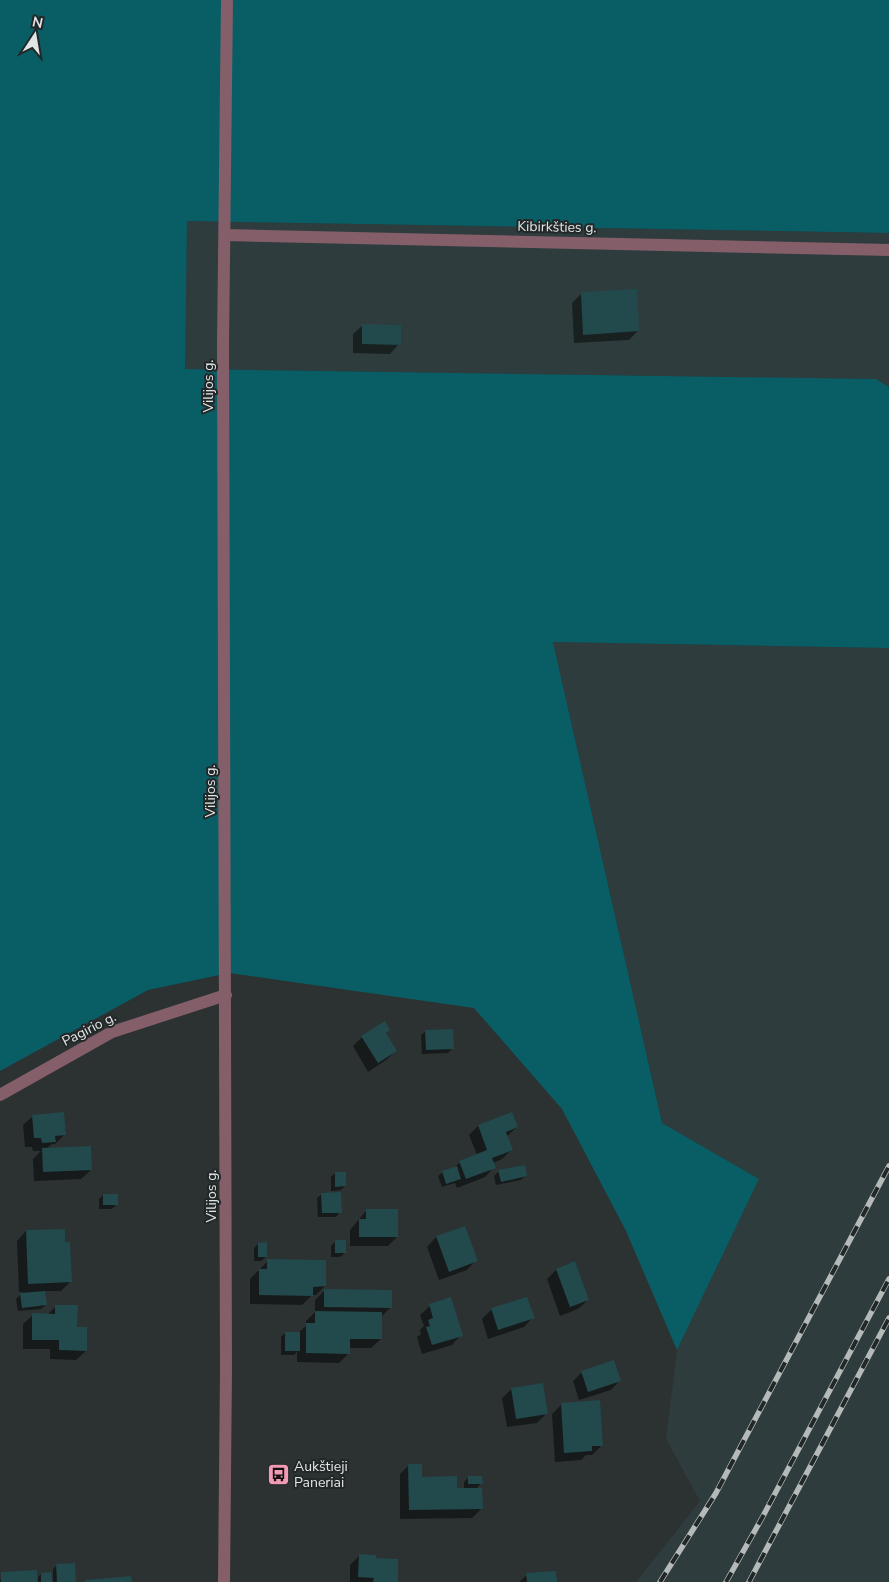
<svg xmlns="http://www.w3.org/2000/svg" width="889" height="1582" viewBox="0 0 889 1582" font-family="'Nunito Sans',sans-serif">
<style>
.built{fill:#2f3c3d}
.green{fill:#095e65}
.shadow{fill:#0007}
.building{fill:#22494c}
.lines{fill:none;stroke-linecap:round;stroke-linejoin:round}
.minor{stroke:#845f6a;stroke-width:12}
.rail-casing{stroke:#b5b9b9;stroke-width:5.5}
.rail{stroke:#222728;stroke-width:4;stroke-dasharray:11;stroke-linecap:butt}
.labels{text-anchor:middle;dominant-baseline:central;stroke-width:4;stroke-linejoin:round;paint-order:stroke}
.street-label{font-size:14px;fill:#e2e5e5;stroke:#222728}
.poi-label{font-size:14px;fill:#e2e5e5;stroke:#222728;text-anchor:start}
</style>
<rect width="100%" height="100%" fill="#2c3132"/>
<g class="built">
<path d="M 187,221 L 889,233 L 889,387 L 876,379 L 184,369 Z"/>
<path d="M 553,642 L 889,648 L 889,1582 L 636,1582 L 700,1501 L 666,1439 L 677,1350 L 759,1179 L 662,1123 Z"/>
</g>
<path class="green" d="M 0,0 L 889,0 L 889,233 L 187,221 L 185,369 L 876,379 L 889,387 L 889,648 L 553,642 L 662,1123 L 759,1179 L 677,1350 L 626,1231 L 562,1109 L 474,1008 L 229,973 L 148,990 L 0,1071 Z"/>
<g class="shadow">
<path d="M 581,294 L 638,331 L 629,340 L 574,343 L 572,303 Z"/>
<path d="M 363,325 L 399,344 L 390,354 L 353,353 L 353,334 Z"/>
<path d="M 426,1031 L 453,1048 L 448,1053 L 422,1054 L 421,1035 Z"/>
<path d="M 362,1037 L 396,1051 L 386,1060 L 368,1072 L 353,1046 Z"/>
<path d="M 33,1116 L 65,1134 L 55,1144 L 52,1144 L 46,1149 L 91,1170 L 81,1179 L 34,1181 L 33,1159 L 41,1151 L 33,1151 L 32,1147 L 25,1147 L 23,1125 Z"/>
<path d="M 478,1126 L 517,1127 L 507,1136 L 511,1150 L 502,1159 L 493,1163 L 494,1167 L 485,1177 L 457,1188 L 455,1183 L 442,1187 L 438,1176 L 443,1172 L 453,1169 L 460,1162 L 477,1155 L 469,1135 Z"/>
<path d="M 499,1171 L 526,1175 L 521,1180 L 496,1185 L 494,1176 Z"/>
<path d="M 335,1173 L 345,1186 L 341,1190 L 331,1191 L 331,1177 Z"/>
<path d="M 322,1194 L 340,1212 L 336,1217 L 318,1217 L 317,1198 Z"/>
<path d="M 103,1195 L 117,1204 L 112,1209 L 99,1209 L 99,1199 Z"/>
<path d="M 367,1210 L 397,1237 L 388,1246 L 350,1246 L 350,1230 Z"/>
<path d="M 464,1227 L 476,1260 L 467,1270 L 439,1280 L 427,1247 L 436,1237 Z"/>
<path d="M 26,1231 L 64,1243 L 71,1281 L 61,1291 L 44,1291 L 46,1305 L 41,1309 L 18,1311 L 16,1299 L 23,1292 L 19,1292 L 17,1241 Z"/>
<path d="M 336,1241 L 345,1253 L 340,1257 L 331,1257 L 331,1246 Z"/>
<path d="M 258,1244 L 266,1257 L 261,1261 L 254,1261 L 254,1248 Z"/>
<path d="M 268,1261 L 325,1286 L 316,1295 L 312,1295 L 302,1305 L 250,1304 L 250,1279 Z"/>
<path d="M 556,1270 L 588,1300 L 578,1309 L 560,1316 L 547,1279 Z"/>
<path d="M 325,1290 L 391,1307 L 381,1317 L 381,1339 L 371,1348 L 348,1348 L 348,1354 L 339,1363 L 297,1362 L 297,1352 L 294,1355 L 281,1355 L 281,1337 L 285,1333 L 298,1333 L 306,1326 L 306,1321 L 315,1312 L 315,1300 Z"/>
<path d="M 527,1298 L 533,1317 L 524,1327 L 488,1339 L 482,1319 L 491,1310 Z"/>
<path d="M 56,1306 L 76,1328 L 86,1351 L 76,1360 L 50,1359 L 50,1349 L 23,1349 L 23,1324 L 33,1315 L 47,1315 Z"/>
<path d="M 430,1306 L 461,1335 L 452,1345 L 422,1354 L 417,1337 L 421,1334 L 420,1330 L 424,1326 L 420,1315 Z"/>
<path d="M 582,1372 L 620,1380 L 611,1390 L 579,1400 L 573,1381 Z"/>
<path d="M 512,1389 L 547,1413 L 537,1423 L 507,1427 L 502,1398 Z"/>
<path d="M 562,1404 L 602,1445 L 592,1455 L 586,1455 L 581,1460 L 555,1462 L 552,1414 Z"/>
<path d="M 409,1465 L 421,1478 L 456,1489 L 464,1489 L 464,1482 L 469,1477 L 481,1483 L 476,1489 L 481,1509 L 472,1518 L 400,1519 L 400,1474 Z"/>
<path d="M 360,1555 L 375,1559 L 396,1582 L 350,1582 L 350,1565 Z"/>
<path d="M 57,1565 L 74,1582 L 53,1582 L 53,1569 Z"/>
<path d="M 2,1573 L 36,1579 L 41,1574 L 50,1582 L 0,1582 Z"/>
<path d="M 527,1575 L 555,1582 L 519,1582 Z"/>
</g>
<g class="building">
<path d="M 637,289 L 639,331 L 583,335 L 581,292 Z"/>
<path d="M 362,324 L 401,325 L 401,345 L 362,344 Z"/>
<path d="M 385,1021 L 390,1030 L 386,1033 L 397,1051 L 378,1063 L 361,1036 Z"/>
<path d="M 453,1029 L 454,1049 L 426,1050 L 425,1030 Z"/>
<path d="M 64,1112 L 66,1135 L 55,1136 L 56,1142 L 42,1143 L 41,1138 L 34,1138 L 32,1115 Z"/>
<path d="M 512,1112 L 518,1127 L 506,1132 L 513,1150 L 492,1158 L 496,1168 L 466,1179 L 459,1161 L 487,1150 L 478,1125 Z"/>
<path d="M 91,1146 L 92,1170 L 43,1172 L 42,1148 Z"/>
<path d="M 525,1165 L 527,1176 L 501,1182 L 498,1170 Z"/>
<path d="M 457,1166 L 461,1179 L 446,1184 L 442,1171 Z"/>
<path d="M 335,1172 L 346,1172 L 346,1186 L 335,1187 Z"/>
<path d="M 341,1192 L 342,1213 L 322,1213 L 321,1193 Z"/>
<rect x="103" y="1194" width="15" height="11"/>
<path d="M 366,1209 L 398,1209 L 398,1237 L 359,1237 L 359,1219 L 366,1219 Z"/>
<path d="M 465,1226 L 478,1261 L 449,1272 L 436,1236 Z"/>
<path d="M 65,1229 L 65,1242 L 70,1242 L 72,1282 L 28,1284 L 26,1230 Z"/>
<rect x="335" y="1240" width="11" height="13"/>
<path d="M 267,1242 L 267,1257 L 258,1257 L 258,1243 Z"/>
<path d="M 267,1259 L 326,1260 L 326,1286 L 313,1287 L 313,1296 L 259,1295 L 259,1269 L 267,1269 Z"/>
<path d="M 575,1261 L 589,1300 L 570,1307 L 556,1269 Z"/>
<path d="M 324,1289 L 392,1290 L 392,1308 L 324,1307 Z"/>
<path d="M 45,1291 L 47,1305 L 22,1308 L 20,1293 Z"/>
<path d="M 451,1297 L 463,1336 L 432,1345 L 426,1327 L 430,1326 L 428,1320 L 433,1318 L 429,1304 Z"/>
<path d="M 527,1297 L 535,1318 L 498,1330 L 491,1308 Z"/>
<path d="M 55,1305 L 78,1305 L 77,1327 L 87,1327 L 87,1351 L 59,1350 L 59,1340 L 32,1340 L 32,1313 L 55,1314 Z"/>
<path d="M 315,1311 L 382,1312 L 382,1339 L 350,1339 L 350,1354 L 306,1353 L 306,1323 L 315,1323 Z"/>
<rect x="285" y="1332" width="15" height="19"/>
<path d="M 614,1360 L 621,1381 L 588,1392 L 581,1371 Z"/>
<path d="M 543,1383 L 548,1414 L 516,1419 L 511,1388 Z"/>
<path d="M 600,1400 L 603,1446 L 592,1446 L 592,1451 L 564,1453 L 561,1403 Z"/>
<path d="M 408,1464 L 422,1464 L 422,1477 L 457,1476 L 457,1488 L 482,1488 L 483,1509 L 409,1510 Z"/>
<path d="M 468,1476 L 482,1476 L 483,1484 L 468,1484 Z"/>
<path d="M 359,1554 L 376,1555 L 376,1558 L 398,1559 L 398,1582 L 373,1582 L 374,1578 L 358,1577 Z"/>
<path d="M 75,1563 L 76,1582 L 57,1582 L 56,1564 Z"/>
<path d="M 37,1570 L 38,1582 L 1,1582 L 1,1572 Z"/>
<path d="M 556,1571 L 557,1582 L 527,1582 L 526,1573 Z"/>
<path d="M 51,1572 L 52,1582 L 41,1582 L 41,1573 Z"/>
<path d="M 131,1576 L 132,1582 L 85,1582 L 85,1580 Z"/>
</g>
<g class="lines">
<g class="minor">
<path d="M 225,235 L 889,250"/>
<path d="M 0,1095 L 112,1032 L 226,995"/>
<path d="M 224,1582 L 226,1370 L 223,345 L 227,0"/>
</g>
<defs>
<g id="rail">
<path d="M 660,1582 L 716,1493 L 889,1166"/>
<path d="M 726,1582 L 762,1518 L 889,1279"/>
<path d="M 749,1582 L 889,1318"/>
</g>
</defs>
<use href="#rail" class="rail-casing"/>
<use href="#rail" class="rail"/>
</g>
<defs>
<symbol id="bus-square" viewBox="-11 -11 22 22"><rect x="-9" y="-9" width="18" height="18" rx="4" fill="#f09ab4" stroke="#222728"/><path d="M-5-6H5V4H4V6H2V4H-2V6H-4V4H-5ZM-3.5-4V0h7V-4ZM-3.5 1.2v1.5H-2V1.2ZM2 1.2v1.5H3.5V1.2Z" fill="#111"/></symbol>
</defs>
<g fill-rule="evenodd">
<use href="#bus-square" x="266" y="1462" width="25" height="25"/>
</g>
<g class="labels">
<g class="street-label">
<text transform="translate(557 227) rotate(1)">Kibirkšties g.</text>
<text transform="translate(208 386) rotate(-90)">Vilijos g.</text>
<text transform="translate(210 791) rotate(-90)">Vilijos g.</text>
<text transform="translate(89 1029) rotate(-27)">Pagirio g.</text>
<text transform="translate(211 1196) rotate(-90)">Vilijos g.</text>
</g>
<g class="poi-label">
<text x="294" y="1466">Aukštieji<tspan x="294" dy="16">Paneriai</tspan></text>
</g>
</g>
<g transform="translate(35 35) rotate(12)" stroke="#222728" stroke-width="4" paint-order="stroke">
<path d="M0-4L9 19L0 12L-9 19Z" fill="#e2e5e5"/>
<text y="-8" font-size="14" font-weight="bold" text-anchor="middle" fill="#e2e5e5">N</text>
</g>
</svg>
